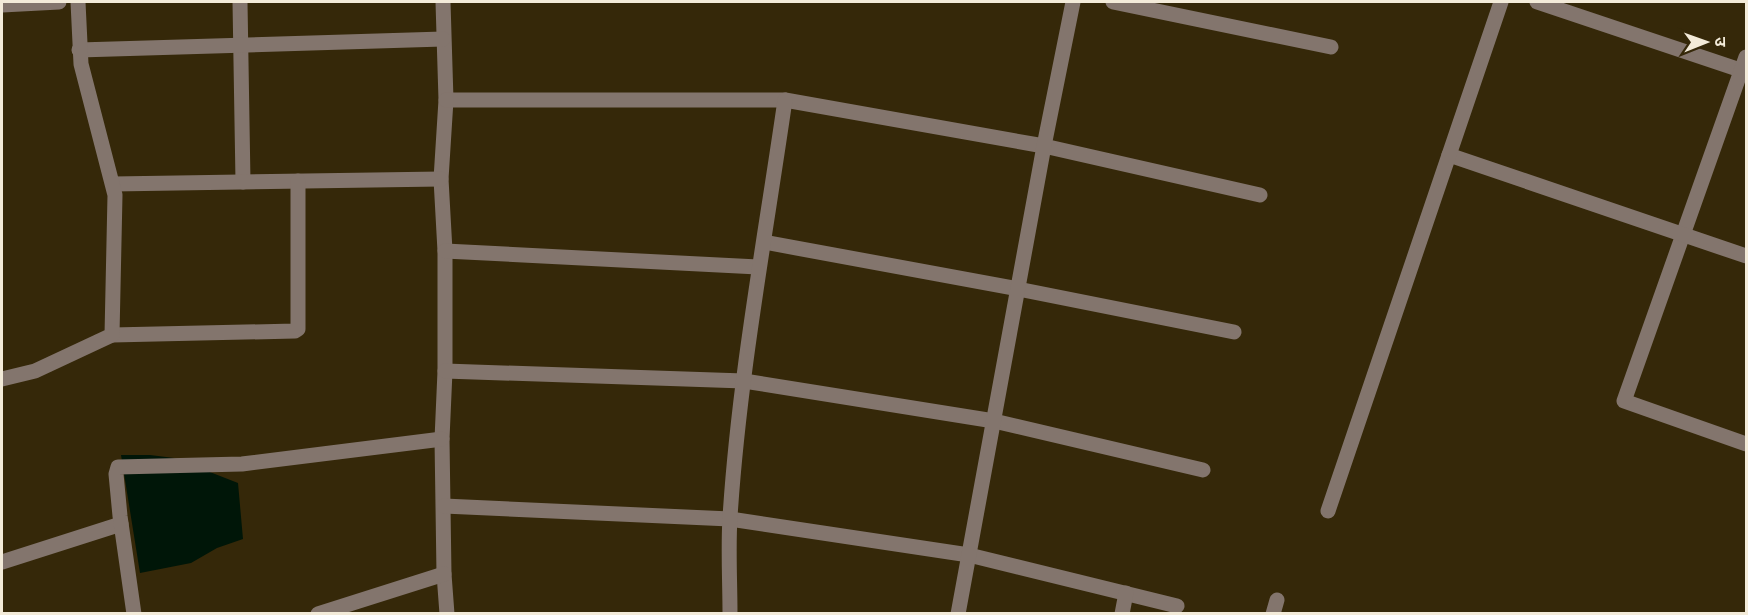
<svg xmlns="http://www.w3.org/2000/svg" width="1748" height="615" viewBox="0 0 1748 615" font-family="'Open Sans','Noto Sans Devanagari',sans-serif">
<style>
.water{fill:#001608}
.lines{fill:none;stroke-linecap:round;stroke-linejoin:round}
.minor{stroke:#83756d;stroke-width:15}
</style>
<rect width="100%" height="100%" fill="#352809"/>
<path class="water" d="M 121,455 L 150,455 L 174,458 L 238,483 L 243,539 L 217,548 L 191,563 L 140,573 Z"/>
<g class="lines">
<g class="minor">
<path d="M 240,2 L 243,182"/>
<path d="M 443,2 L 446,100 L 441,179 L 445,251 L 445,371 L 442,439 L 444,574 L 447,614"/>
<path d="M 1113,2 L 1331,47"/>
<path d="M 1537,2 L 1746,72"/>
<path d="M 2,5 L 59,2"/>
<path d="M 79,50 L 443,39"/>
<path d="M 1746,57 L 1624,401 L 1746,444"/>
<path d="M 446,100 L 785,100 L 1044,146 L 1260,195"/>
<path d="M 1449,155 L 1746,256"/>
<path d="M 113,184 L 441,179"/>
<path d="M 764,242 L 1018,289 L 1234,332"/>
<path d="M 445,251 L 758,267"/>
<path d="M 112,335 L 295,331 L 298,329 L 298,181"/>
<path d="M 445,371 L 744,381 L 994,421 L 1203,470"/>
<path d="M 2,379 L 35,371 L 112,335 L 115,195 L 81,64 L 78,2"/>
<path d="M 444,506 L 730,519 L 969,555 L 1177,606"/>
<path d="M 1328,511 L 1501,2"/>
<path d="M 2,562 L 121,524"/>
<path d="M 134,614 L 120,516 L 116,474 L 118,467 L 242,464 L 442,439"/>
<path d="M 318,614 L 444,574"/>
<path d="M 730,614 C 730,582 728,549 730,517 C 739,377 765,239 785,100"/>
<path d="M 958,614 L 1044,146 L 1073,2"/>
<path d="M 1122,614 L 1126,593"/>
<path d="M 1273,614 L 1277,600"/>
</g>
</g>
<rect width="1748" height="615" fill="none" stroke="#f3ebd9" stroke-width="6"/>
<g transform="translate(1706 42) rotate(89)" stroke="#352809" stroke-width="4.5" paint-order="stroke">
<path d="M0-4.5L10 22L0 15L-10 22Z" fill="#f3ebd9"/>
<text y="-9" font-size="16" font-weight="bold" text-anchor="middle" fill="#f3ebd9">उ</text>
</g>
</svg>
